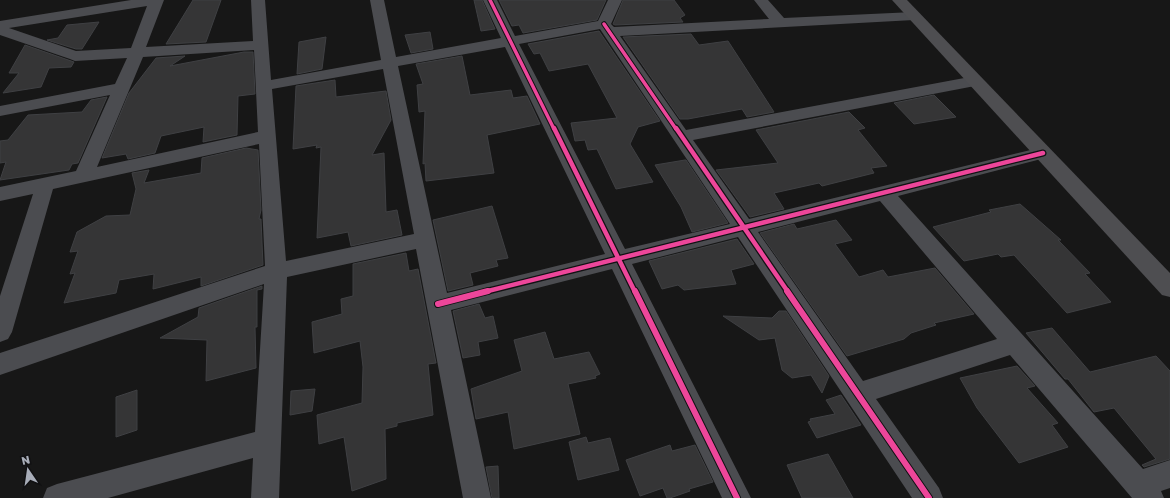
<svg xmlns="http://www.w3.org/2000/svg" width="1170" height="498" viewBox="0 0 1170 498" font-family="'Golos Text',sans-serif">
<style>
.building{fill:#353536;stroke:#3f4043}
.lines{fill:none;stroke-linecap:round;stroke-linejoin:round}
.street{fill:#4b4c50;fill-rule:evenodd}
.highway{fill:#4e4e51;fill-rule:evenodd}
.cycleway-far2-casing{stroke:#111113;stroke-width:5.5}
.cycleway-far1-casing{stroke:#111113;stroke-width:7}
.cycleway-casing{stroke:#111113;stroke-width:8}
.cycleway-far2{stroke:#ed469a;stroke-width:3.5}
.cycleway-far1{stroke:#ed469a;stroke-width:4.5}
.cycleway{stroke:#ed469a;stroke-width:6}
</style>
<rect width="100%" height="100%" fill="#171717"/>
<g class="building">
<path d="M 193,0 L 221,0 L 206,42 L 166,44 Z"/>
<path d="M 474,0 L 482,0 L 495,29 L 481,31 Z"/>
<path d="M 499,0 L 606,0 L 597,20 L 523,33 L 519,25 L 512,26 Z"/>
<path d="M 623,0 L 674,0 L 685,15 L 680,18 L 683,22 L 615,25 L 613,24 Z"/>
<path d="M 99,22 L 82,49 L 76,49 L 47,40 L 58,38 L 67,25 Z"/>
<path d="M 599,31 L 660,121 L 638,127 L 630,144 L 653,182 L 616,189 L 597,149 L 588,150 L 585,140 L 575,141 L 571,123 L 617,118 L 588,64 L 549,71 L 540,53 L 534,54 L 528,44 Z"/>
<path d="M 430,32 L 433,49 L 411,53 L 405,35 Z"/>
<path d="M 691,34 L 699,45 L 728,41 L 774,112 L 747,117 L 742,109 L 688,119 L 680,119 L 623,37 Z"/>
<path d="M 326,37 L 322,69 L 297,74 L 299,42 Z"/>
<path d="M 25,45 L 74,62 L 71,67 L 49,68 L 41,87 L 3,93 L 19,73 L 9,73 Z"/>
<path d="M 244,52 L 253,52 L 255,94 L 238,96 L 237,135 L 203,142 L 204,127 L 161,136 L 155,153 L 128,159 L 126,154 L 102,158 L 129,93 L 156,58 L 185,56 L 170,66 Z"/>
<path d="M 462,56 L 470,95 L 511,90 L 513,98 L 527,96 L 540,124 L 487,135 L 494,173 L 426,181 L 425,163 L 423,164 L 425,111 L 419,112 L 417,85 L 423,84 L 416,64 Z"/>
<path d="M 335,80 L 336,97 L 386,91 L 391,120 L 372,155 L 384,153 L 386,212 L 397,210 L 402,235 L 351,246 L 348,232 L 317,238 L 321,147 L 316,148 L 317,145 L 293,149 L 296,86 Z"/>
<path d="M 934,95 L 956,117 L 914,124 L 894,103 Z"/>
<path d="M 107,97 L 78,163 L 72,164 L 69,170 L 0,180 L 6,162 L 0,163 L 0,141 L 8,140 L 28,115 L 82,112 L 91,100 Z"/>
<path d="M 849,112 L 865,128 L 858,130 L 887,166 L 871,168 L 874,173 L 822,186 L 819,183 L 774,193 L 784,209 L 750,217 L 716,170 L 778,163 L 756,130 Z"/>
<path d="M 246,148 L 258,150 L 261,210 L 259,219 L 261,219 L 263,265 L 201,286 L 201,277 L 153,289 L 154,274 L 119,280 L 116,293 L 64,303 L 75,273 L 70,274 L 78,251 L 70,252 L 77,232 L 106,216 L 130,215 L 136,189 L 132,173 L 149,170 L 144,183 L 201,173 L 202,158 Z"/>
<path d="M 685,160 L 686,160 L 728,223 L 692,232 L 681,207 L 655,165 Z"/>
<path d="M 1020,204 L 1061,240 L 1058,240 L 1090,273 L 1085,274 L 1111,302 L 1067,313 L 1014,255 L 1001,257 L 998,254 L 964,261 L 933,227 L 991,212 L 989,210 Z"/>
<path d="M 492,206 L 508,258 L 496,260 L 498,266 L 470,273 L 473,285 L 448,291 L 433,220 Z"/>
<path d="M 836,220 L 852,240 L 835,244 L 859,277 L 883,270 L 888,277 L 935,268 L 974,314 L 934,323 L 936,325 L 911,333 L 904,339 L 847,356 L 760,233 L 794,224 L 797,229 Z"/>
<path d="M 737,239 L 754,264 L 731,270 L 736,284 L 684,290 L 678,285 L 662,289 L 649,261 Z"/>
<path d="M 406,253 L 409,271 L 418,269 L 436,363 L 428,364 L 433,415 L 397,423 L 397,426 L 385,429 L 386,479 L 352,491 L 344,437 L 319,444 L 317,415 L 362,403 L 363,367 L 360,341 L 314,353 L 312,322 L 342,314 L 341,299 L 353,296 L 353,264 Z"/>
<path d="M 262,286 L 262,289 L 257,290 L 257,327 L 255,327 L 256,368 L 206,381 L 207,340 L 160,338 L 198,317 L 199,308 Z"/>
<path d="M 479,304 L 485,318 L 493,316 L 498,338 L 478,342 L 480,355 L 463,358 L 453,311 Z"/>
<path d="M 779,311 L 786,311 L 829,376 L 822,393 L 811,375 L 792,378 L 782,370 L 775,338 L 759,340 L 723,316 L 772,318 Z"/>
<path d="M 1052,328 L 1090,372 L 1156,356 L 1170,371 L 1170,459 L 1144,467 L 1142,465 L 1156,459 L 1114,408 L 1094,412 L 1068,379 L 1065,379 L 1026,333 Z"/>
<path d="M 545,332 L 554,359 L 589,352 L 600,374 L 595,376 L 596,378 L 568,384 L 580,434 L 514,449 L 508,412 L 476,419 L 471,389 L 522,371 L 514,340 Z"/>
<path d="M 1017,366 L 1035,386 L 1027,388 L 1058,423 L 1052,425 L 1068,447 L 1019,463 L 977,408 L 960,378 Z"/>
<path d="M 315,389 L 312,411 L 290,415 L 291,391 Z"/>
<path d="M 137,390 L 137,430 L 116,437 L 116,397 Z"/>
<path d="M 841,395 L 861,425 L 817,438 L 808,422 L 811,421 L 810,419 L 835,414 L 826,400 Z"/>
<path d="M 586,437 L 588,443 L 610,438 L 619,470 L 578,480 L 569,442 Z"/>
<path d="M 670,445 L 672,451 L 695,445 L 713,482 L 689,489 L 690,491 L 670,498 L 667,498 L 663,488 L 640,496 L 626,460 Z"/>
<path d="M 828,454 L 853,498 L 802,498 L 787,465 Z"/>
<path d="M 498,466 L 499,498 L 492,498 L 486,467 Z"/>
</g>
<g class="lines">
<path class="street" d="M 131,0 L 164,0 L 146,47 L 253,41 L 251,0 L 265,0 L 271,80 L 381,60 L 370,0 L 384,0 L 396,57 L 501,38 L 483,0 L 497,0 L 515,36 L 598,21 L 608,0 L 622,0 L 611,24 L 614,27 L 769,19 L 754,0 L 768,0 L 784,18 L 914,12 L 919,13 L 921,16 L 919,19 L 914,20 L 620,36 L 686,130 L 975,76 L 981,78 L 983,81 L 981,84 L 975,86 L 693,140 L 749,219 L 1043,147 L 1049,149 L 1052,153 L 1049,157 L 898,196 L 1143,469 L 1170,460 L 1170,488 L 1161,491 L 1164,498 L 1132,498 L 1010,355 L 876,399 L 939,488 L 943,498 L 912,498 L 738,237 L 632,264 L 751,498 L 722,498 L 612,269 L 451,310 L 491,498 L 463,498 L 416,249 L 287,277 L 279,498 L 251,498 L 253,458 L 108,498 L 43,498 L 47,488 L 57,484 L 255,432 L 264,284 L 0,375 L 0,353 L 265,266 L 259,144 L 53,189 L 12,332 L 8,339 L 0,342 L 0,296 L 33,194 L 0,201 L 0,187 L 76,171 L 110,95 L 0,116 L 0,106 L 115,84 L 127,58 L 75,61 L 70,59 L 0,35 L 0,21 ZM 147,6 L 131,48 L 76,51 L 9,28 ZM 600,29 L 730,224 L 625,249 L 519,44 ZM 505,47 L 605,254 L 447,293 L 398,66 ZM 254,50 L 258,132 L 97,167 L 143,57 ZM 383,69 L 414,234 L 286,261 L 272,89 ZM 880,201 L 997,339 L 863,381 L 758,232 Z"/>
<path class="highway" d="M 892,0 L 907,0 L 1170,273 L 1170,297 L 1162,295 Z"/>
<defs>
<g id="cycleway-far2">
<path d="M 490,0 L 554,129"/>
<path d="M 604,24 L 676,129"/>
</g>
<g id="cycleway-far1">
<path d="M 554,128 L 635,292"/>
<path d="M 676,128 L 788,292"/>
<path d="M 484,292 L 1043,153"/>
</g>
<g id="cycleway">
<path d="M 635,291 L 737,498"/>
<path d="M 787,291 L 929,498"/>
<path d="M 438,304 L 488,291"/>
</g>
</defs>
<use href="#cycleway-far2" class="cycleway-far2-casing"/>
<use href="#cycleway-far1" class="cycleway-far1-casing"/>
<use href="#cycleway" class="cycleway-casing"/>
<use href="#cycleway-far2" class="cycleway-far2"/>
<use href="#cycleway-far1" class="cycleway-far1"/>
<use href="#cycleway" class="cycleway"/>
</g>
<g transform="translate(28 470) rotate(347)" stroke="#111113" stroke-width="3" paint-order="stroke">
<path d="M0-3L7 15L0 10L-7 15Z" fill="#a8adb8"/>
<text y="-6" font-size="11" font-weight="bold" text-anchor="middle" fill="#a8adb8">N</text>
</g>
</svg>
